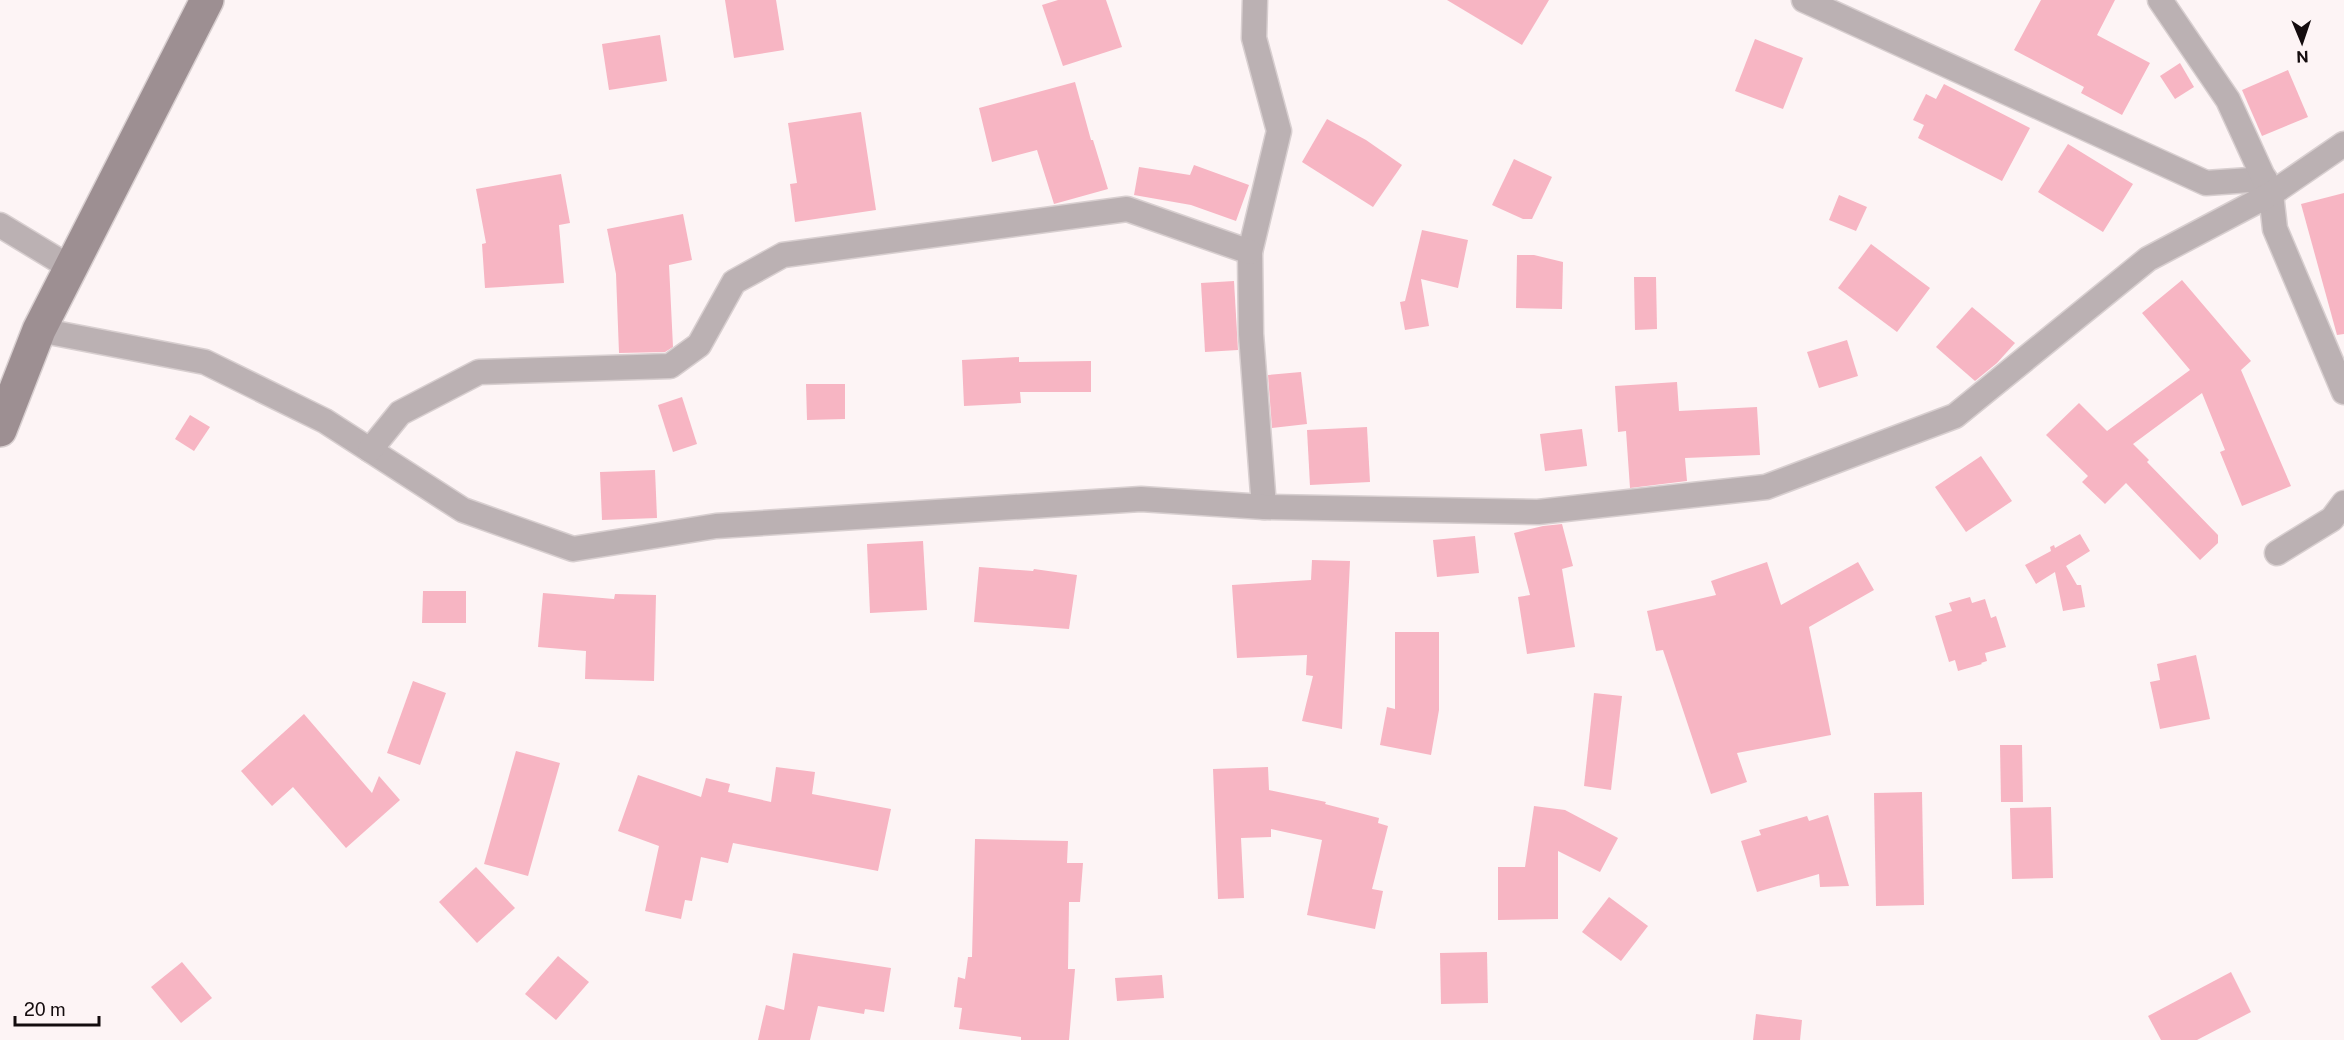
<svg xmlns="http://www.w3.org/2000/svg" width="2344" height="1040" viewBox="0 0 2344 1040" font-family="'Public Sans',sans-serif">
<style>
.building{fill:#f7b5c3}
.lines{fill:none;stroke-linecap:round;stroke-linejoin:round}
.minor-casing{stroke:#d8cfd0;stroke-width:27}
.secondary-casing{stroke:#d8cfd0;stroke-width:36}
.minor{stroke:#bbb1b3;stroke-width:24}
.secondary{stroke:#9d8f92;stroke-width:33}
</style>
<rect width="100%" height="100%" fill="#fdf4f5"/>
<g class="building">
<path d="M 725,0 L 776,0 L 784,50 L 734,58 Z"/>
<path d="M 1058,0 L 1106,0 L 1122,47 L 1063,66 L 1042,5 Z"/>
<path d="M 1447,0 L 1549,0 L 1522,45 Z"/>
<path d="M 2041,0 L 2115,0 L 2097,35 L 2150,63 L 2122,115 L 2081,93 L 2084,87 L 2014,50 Z"/>
<path d="M 660,35 L 667,81 L 609,90 L 602,44 Z"/>
<path d="M 1755,39 L 1803,58 L 1783,109 L 1735,91 Z"/>
<path d="M 2180,63 L 2194,87 L 2175,99 L 2160,76 Z"/>
<path d="M 2288,70 L 2308,117 L 2262,136 L 2242,90 Z"/>
<path d="M 1075,82 L 1091,140 L 1093,140 L 1108,189 L 1054,204 L 1037,150 L 992,162 L 979,108 Z"/>
<path d="M 1944,84 L 2030,128 L 2002,181 L 1918,138 L 1924,125 L 1913,120 L 1926,94 L 1936,99 Z"/>
<path d="M 861,112 L 876,210 L 795,222 L 790,184 L 797,183 L 788,123 Z"/>
<path d="M 1327,119 L 1366,140 L 1402,165 L 1373,207 L 1302,162 Z"/>
<path d="M 2068,144 L 2133,184 L 2103,232 L 2038,192 Z"/>
<path d="M 1514,159 L 1552,177 L 1532,219 L 1523,219 L 1492,205 Z"/>
<path d="M 1194,165 L 1249,185 L 1236,221 L 1191,205 L 1134,195 L 1139,167 L 1190,175 Z"/>
<path d="M 561,174 L 570,223 L 559,225 L 564,283 L 485,288 L 482,244 L 486,243 L 476,189 Z"/>
<path d="M 2344,193 L 2344,334 L 2337,335 L 2301,204 Z"/>
<path d="M 1839,195 L 1867,207 L 1856,231 L 1829,220 Z"/>
<path d="M 683,214 L 692,260 L 669,265 L 673,347 L 665,352 L 619,353 L 616,274 L 607,229 Z"/>
<path d="M 1422,230 L 1468,240 L 1458,288 L 1421,279 L 1429,326 L 1405,330 L 1400,302 L 1405,301 Z"/>
<path d="M 1871,244 L 1930,288 L 1897,332 L 1838,288 Z"/>
<path d="M 1517,255 L 1534,255 L 1563,262 L 1562,309 L 1516,308 Z"/>
<path d="M 1634,277 L 1656,277 L 1657,329 L 1635,330 Z"/>
<path d="M 2182,280 L 2251,361 L 2241,370 L 2291,486 L 2242,506 L 2220,452 L 2225,450 L 2202,393 L 2133,444 L 2149,460 L 2147,462 L 2218,535 L 2218,543 L 2200,560 L 2126,483 L 2105,504 L 2082,482 L 2088,476 L 2046,435 L 2079,403 L 2107,431 L 2190,370 L 2142,313 Z"/>
<path d="M 1234,281 L 1238,350 L 1205,352 L 1201,283 Z"/>
<path d="M 1972,307 L 2015,343 L 1997,363 L 1975,381 L 1936,347 Z"/>
<path d="M 1847,340 L 1858,376 L 1819,388 L 1807,352 Z"/>
<path d="M 1019,357 L 1019,362 L 1091,361 L 1091,392 L 1020,392 L 1021,403 L 964,406 L 962,360 Z"/>
<path d="M 1301,372 L 1307,424 L 1272,428 L 1268,375 Z"/>
<path d="M 1677,382 L 1679,411 L 1757,407 L 1760,455 L 1685,458 L 1687,481 L 1630,488 L 1626,431 L 1618,432 L 1615,386 Z"/>
<path d="M 806,384 L 845,384 L 845,419 L 807,420 Z"/>
<path d="M 682,397 L 697,444 L 673,452 L 658,405 Z"/>
<path d="M 190,415 L 210,427 L 194,451 L 175,439 Z"/>
<path d="M 1367,427 L 1370,482 L 1310,485 L 1307,430 Z"/>
<path d="M 1582,429 L 1587,466 L 1545,471 L 1540,434 Z"/>
<path d="M 1981,456 L 2012,501 L 1966,532 L 1935,487 Z"/>
<path d="M 655,470 L 657,518 L 602,520 L 600,472 Z"/>
<path d="M 1562,524 L 1573,566 L 1562,569 L 1575,647 L 1527,654 L 1518,597 L 1530,595 L 1514,533 L 1543,526 Z"/>
<path d="M 2080,534 L 2090,551 L 2066,566 L 2077,585 L 2081,585 L 2085,607 L 2063,611 L 2055,572 L 2036,584 L 2025,565 L 2051,551 L 2050,547 L 2054,545 L 2055,548 Z"/>
<path d="M 1475,536 L 1479,573 L 1437,577 L 1433,540 Z"/>
<path d="M 923,541 L 927,610 L 870,613 L 867,544 Z"/>
<path d="M 1312,560 L 1350,561 L 1342,729 L 1302,721 L 1313,676 L 1306,675 L 1307,655 L 1237,658 L 1232,585 L 1311,580 Z"/>
<path d="M 1767,562 L 1781,605 L 1858,562 L 1874,590 L 1809,627 L 1831,735 L 1737,753 L 1747,782 L 1711,794 L 1663,650 L 1656,651 L 1647,611 L 1716,595 L 1711,581 Z"/>
<path d="M 979,567 L 1033,571 L 1034,569 L 1077,575 L 1069,629 L 974,622 Z"/>
<path d="M 423,591 L 466,591 L 466,623 L 422,623 Z"/>
<path d="M 543,593 L 614,599 L 615,594 L 656,595 L 654,681 L 585,679 L 586,651 L 538,647 Z"/>
<path d="M 1970,597 L 1972,603 L 1985,599 L 1991,618 L 1996,616 L 2006,647 L 1985,653 L 1987,661 L 1981,663 L 1982,664 L 1958,671 L 1955,660 L 1949,662 L 1935,616 L 1952,611 L 1949,603 Z"/>
<path d="M 1395,632 L 1439,632 L 1439,710 L 1431,755 L 1380,745 L 1387,707 L 1395,709 Z"/>
<path d="M 2196,655 L 2210,719 L 2160,729 L 2150,682 L 2160,680 L 2157,664 Z"/>
<path d="M 413,681 L 446,693 L 420,765 L 387,753 Z"/>
<path d="M 1594,693 L 1622,696 L 1611,790 L 1584,786 Z"/>
<path d="M 304,714 L 372,793 L 379,776 L 400,800 L 346,848 L 293,787 L 272,806 L 241,771 Z"/>
<path d="M 2000,745 L 2022,745 L 2023,802 L 2001,802 Z"/>
<path d="M 516,751 L 560,763 L 528,876 L 484,864 Z"/>
<path d="M 776,767 L 815,772 L 812,794 L 891,809 L 878,871 L 733,843 L 728,863 L 701,857 L 692,901 L 685,900 L 681,919 L 645,911 L 659,846 L 618,831 L 638,775 L 701,797 L 706,778 L 730,784 L 728,792 L 771,802 Z"/>
<path d="M 1268,767 L 1269,790 L 1326,802 L 1325,804 L 1379,818 L 1378,823 L 1388,826 L 1372,889 L 1383,891 L 1375,929 L 1307,915 L 1322,840 L 1271,829 L 1271,837 L 1241,838 L 1244,898 L 1218,899 L 1213,769 Z"/>
<path d="M 1922,792 L 1924,905 L 1876,906 L 1874,793 Z"/>
<path d="M 1534,806 L 1565,810 L 1618,838 L 1600,872 L 1558,851 L 1558,919 L 1498,920 L 1498,867 L 1525,867 Z"/>
<path d="M 2051,807 L 2053,878 L 2012,879 L 2010,808 Z"/>
<path d="M 1828,815 L 1849,886 L 1820,887 L 1819,874 L 1757,892 L 1741,841 L 1761,835 L 1759,830 L 1807,816 L 1809,821 Z"/>
<path d="M 975,839 L 1068,841 L 1067,863 L 1083,863 L 1080,902 L 1069,902 L 1068,969 L 1075,969 L 1069,1040 L 1021,1040 L 1021,1037 L 959,1029 L 962,1008 L 954,1007 L 958,977 L 965,979 L 968,957 L 972,957 Z"/>
<path d="M 476,867 L 515,908 L 477,943 L 439,902 Z"/>
<path d="M 1609,897 L 1648,926 L 1621,961 L 1582,932 Z"/>
<path d="M 1487,952 L 1488,1003 L 1441,1004 L 1440,953 Z"/>
<path d="M 793,953 L 891,968 L 884,1012 L 865,1009 L 864,1014 L 818,1006 L 810,1040 L 758,1040 L 766,1005 L 784,1010 Z"/>
<path d="M 558,956 L 589,982 L 556,1020 L 525,994 Z"/>
<path d="M 182,962 L 212,998 L 181,1023 L 151,987 Z"/>
<path d="M 2231,972 L 2251,1012 L 2197,1040 L 2161,1040 L 2148,1016 Z"/>
<path d="M 1162,975 L 1164,998 L 1117,1001 L 1115,978 Z"/>
<path d="M 1756,1014 L 1802,1020 L 1800,1040 L 1753,1040 Z"/>
</g>
<g class="lines">
<defs>
<g id="minor">
<path d="M 1255,0 L 1254,38 L 1279,131 L 1250,252 L 1251,334 L 1264,507"/>
<path d="M 1804,0 L 2206,183 L 2265,179"/>
<path d="M 2160,0 L 2228,100 L 2271,194 L 2275,229 L 2344,392"/>
<path d="M 0,225 L 71,268"/>
<path d="M 39,330 L 205,362 L 325,421 L 463,510 L 573,549 L 716,526 L 1141,499 L 1264,507 L 1538,512 L 1766,487 L 1955,416 L 2148,259 L 2271,194 L 2344,144"/>
<path d="M 370,450 L 400,413 L 479,372 L 670,366 L 699,345 L 734,282 L 783,255 L 1127,209 L 1250,252"/>
<path d="M 2277,553 L 2332,519 L 2344,503"/>
</g>
<path id="secondary" d="M 0,430 L 39,330 L 207,0"/>
</defs>
<use href="#minor" class="minor-casing"/>
<use href="#secondary" class="secondary-casing"/>
<use href="#minor" class="minor"/>
<use href="#secondary" class="secondary"/>
</g>
<g transform="translate(2302 42) rotate(178)" stroke="#fdf4f5" stroke-width="4.5" paint-order="stroke">
<path d="M0-4.5L10 22L0 15L-10 22Z" fill="#140c0e"/>
<text y="-9" font-size="16" font-weight="bold" text-anchor="middle" fill="#140c0e">N</text>
</g>
<path d="M15 1016v9h84v-9" fill="none" stroke="#140c0e" stroke-width="3"/>
<text x="24" y="1016" font-size="18" fill="#140c0e" stroke="#fdf4f5" stroke-width="4.5" paint-order="stroke">20 m</text>
</svg>
